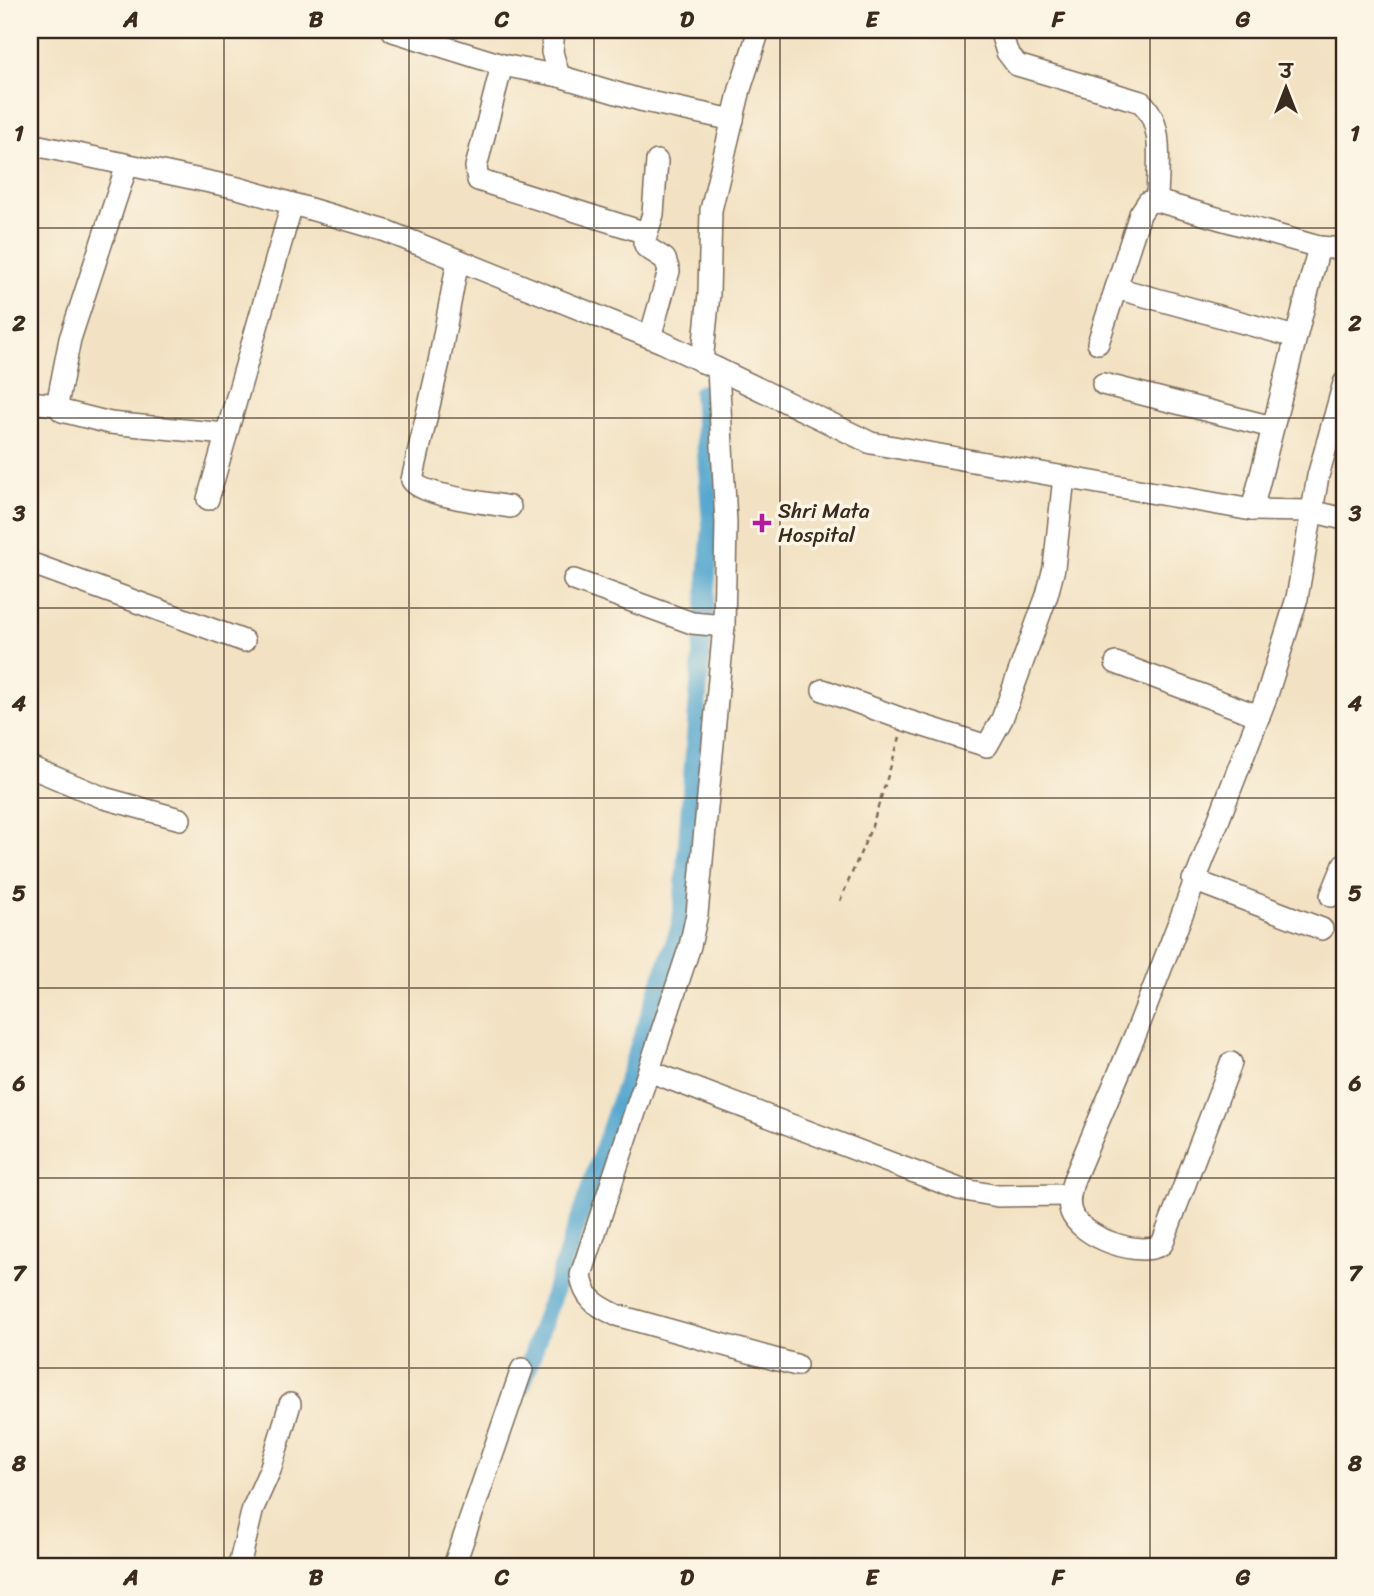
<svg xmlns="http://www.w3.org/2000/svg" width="1374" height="1596" viewBox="0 0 1374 1596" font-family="Sriracha,'Playpen Sans Deva',sans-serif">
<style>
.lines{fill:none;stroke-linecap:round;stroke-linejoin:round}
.canal{stroke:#54a7cf;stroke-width:18}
.minor-casing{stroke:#7b6a58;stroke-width:24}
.path{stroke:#7b6a58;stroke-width:2.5;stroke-dasharray:5 5;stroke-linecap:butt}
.minor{stroke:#fff;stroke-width:21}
.grid{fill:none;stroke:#3b2a1e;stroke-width:2;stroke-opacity:0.55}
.poi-dot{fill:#b5179e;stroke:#fcf5e5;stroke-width:2.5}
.labels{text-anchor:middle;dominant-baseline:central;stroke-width:7;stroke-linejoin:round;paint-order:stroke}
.poi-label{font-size:21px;fill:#3b2a1e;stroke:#fcf5e5;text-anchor:start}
.neatline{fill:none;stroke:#3b2a1e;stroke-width:2.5}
.grid-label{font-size:23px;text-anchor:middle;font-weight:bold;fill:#3b2a1e}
</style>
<rect width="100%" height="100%" fill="#fcf5e5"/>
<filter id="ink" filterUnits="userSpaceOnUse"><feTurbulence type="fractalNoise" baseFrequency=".0143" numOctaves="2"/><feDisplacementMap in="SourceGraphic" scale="14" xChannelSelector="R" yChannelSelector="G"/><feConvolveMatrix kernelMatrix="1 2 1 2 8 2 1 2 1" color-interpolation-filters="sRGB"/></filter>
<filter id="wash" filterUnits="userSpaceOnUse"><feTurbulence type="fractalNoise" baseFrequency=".00686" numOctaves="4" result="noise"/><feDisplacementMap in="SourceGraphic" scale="28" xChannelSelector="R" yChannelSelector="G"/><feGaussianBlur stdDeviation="1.57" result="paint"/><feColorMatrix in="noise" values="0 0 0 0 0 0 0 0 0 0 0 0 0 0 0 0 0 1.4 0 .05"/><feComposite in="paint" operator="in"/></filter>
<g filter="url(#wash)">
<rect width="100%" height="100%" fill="#f2e2c3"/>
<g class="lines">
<path class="canal" d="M 522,1385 L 681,923 L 711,526 L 702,393"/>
</g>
</g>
<g filter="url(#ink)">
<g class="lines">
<defs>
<g id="minor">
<path d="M 554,30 L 552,52 L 559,76"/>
<path d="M 1000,30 L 1007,52 L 1017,65 L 1141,102 C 1166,124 1157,170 1157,201"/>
<path d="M 393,31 L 502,65 L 559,76 L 640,100 L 733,120"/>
<path d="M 502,65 L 476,167 L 478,180 L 646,233"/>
<path d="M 30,144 L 238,188 L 386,231 L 662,342 L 871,443 L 1252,510 L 1311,511 L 1344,519"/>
<path d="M 127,165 L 70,339 L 57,405 L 62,411 L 110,423 L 226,434"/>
<path d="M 458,260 L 439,362 L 412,480 C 421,496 490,503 510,507"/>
<path d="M 1116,288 L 1295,337"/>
<path d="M 650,337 L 669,271 L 665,259 L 646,247 L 644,242 L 653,214 L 657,161"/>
<path d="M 1098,343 L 1140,214 L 1148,202 L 1157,201 L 1319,247 L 1344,249"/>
<path d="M 702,362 L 709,294 L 711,210 L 740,89 L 759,30"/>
<path d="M 718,369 L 726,523 L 724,626 L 697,914 L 690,946 L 581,1275 C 584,1299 596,1305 616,1315 L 796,1365"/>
<path d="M 1103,384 L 1272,427"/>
<path d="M 30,402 L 57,405"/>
<path d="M 208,499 L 292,204"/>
<path d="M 1252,510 L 1319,247"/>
<path d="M 30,563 L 244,641"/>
<path d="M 574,580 L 692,623 L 724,626"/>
<path d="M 1116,663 L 1259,716"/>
<path d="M 823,690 L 905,720 L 987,746 L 1002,719 L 1047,595 L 1054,568 L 1064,477"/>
<path d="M 30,767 L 104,798 L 180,819"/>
<path d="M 1193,880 L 1322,929"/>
<path d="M 1331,896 L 1344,864"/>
<path d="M 1231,1063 L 1162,1244 C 1141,1259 1080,1237 1071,1212 C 1067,1201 1071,1189 1074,1179 L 1136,1033 L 1267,695 L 1297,598 L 1318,476 L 1344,383"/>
<path d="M 649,1071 L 959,1189 L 998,1196 L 1070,1195"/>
<path d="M 239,1566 L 253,1508 L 270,1470 L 290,1404"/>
<path d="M 454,1566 L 522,1369"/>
</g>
</defs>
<use href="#minor" class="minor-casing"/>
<path class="path" d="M 840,901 L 872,826 L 900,737"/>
<use href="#minor" class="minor"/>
</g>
</g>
<path class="grid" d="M 224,30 L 224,1566M 409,30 L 409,1566M 594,30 L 594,1566M 780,30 L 780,1566M 965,30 L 965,1566M 1150,30 L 1150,1566M 30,228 L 1344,228M 30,418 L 1344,418M 30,608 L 1344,608M 30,798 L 1344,798M 30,988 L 1344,988M 30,1178 L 1344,1178M 30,1368 L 1344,1368"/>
<path class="poi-dot" d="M758.5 512.5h7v7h7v7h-7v7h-7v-7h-7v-7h7z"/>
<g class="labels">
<g class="poi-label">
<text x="778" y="511">Shri Mata<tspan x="778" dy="24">Hospital</tspan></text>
</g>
</g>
<rect width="1374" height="1596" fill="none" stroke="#fcf5e5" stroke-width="77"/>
<g transform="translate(1286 88)" stroke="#fcf5e5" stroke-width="5" paint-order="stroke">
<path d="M0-5L12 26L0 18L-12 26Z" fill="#3b2a1e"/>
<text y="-10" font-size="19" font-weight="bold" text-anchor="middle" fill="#3b2a1e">उ</text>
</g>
<rect x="38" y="38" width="1298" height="1520" class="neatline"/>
<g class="grid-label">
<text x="131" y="27">A</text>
<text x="316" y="27">B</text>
<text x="502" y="27">C</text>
<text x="687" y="27">D</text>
<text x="872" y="27">E</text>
<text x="1058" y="27">F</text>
<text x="1243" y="27">G</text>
<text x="19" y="141">1</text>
<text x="1355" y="141">1</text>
<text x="19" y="331">2</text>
<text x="1355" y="331">2</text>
<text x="19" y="521">3</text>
<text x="1355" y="521">3</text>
<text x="19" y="711">4</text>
<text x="1355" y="711">4</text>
<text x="19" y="901">5</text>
<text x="1355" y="901">5</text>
<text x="19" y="1091">6</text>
<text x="1355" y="1091">6</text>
<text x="19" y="1281">7</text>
<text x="1355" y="1281">7</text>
<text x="19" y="1471">8</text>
<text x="1355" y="1471">8</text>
<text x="131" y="1585">A</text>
<text x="316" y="1585">B</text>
<text x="502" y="1585">C</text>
<text x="687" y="1585">D</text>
<text x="872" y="1585">E</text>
<text x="1058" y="1585">F</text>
<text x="1243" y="1585">G</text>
</g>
</svg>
